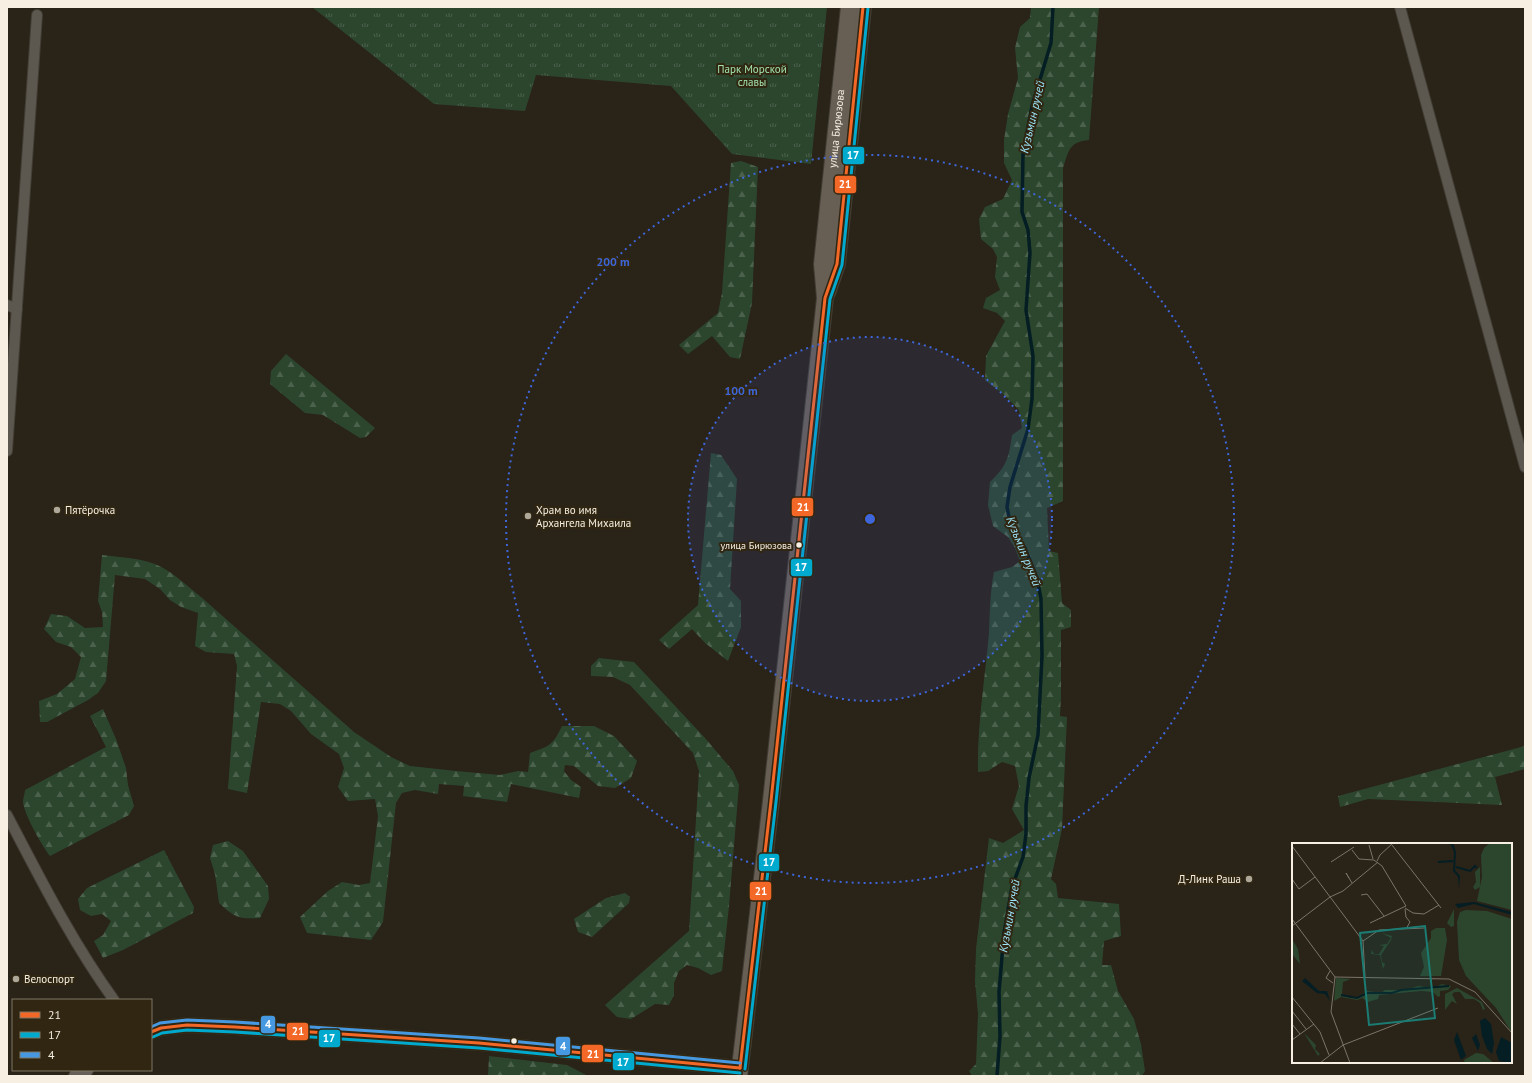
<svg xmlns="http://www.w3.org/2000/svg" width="1532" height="1083" viewBox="0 0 1532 1083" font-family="'PT Sans',sans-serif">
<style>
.grass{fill:url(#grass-tufts)}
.forest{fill:url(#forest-firs)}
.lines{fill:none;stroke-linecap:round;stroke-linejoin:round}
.stream{stroke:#041e24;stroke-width:3.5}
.minor-casing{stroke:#423e35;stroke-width:12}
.secondary-casing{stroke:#423e35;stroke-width:16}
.primary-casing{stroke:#423e35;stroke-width:18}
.minor{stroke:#5d584f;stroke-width:10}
.secondary{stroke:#676058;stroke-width:14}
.primary{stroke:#675e54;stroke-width:16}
.bus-1-casing{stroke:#302611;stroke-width:6}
.bus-2-casing{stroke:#302611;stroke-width:6}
.bus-3-casing{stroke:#302611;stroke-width:6}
.bus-1{stroke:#f36827;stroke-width:3}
.bus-2{stroke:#00a9ce;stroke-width:3}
.bus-3{stroke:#4699e1;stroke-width:3}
.ring{fill:none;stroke:#3e66da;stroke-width:2;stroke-dasharray:2 4}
.poi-dot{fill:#aea89b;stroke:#302611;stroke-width:1.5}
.bus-dot{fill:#f6efe2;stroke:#302611;stroke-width:1.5}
.labels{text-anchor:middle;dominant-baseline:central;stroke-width:4;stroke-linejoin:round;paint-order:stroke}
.bus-label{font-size:10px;fill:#f6efe2;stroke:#302611;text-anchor:end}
.park-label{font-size:11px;fill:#a3e2ab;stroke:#302611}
.street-label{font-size:11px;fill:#f6efe2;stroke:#302611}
.poi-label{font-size:11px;fill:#f6efe2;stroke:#302611;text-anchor:start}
.water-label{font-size:12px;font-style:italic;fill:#9ce6fc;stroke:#302611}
.inset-river{fill:none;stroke:#041e24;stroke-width:2}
.inset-road{fill:none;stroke:#7b7569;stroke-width:1}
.view{fill:#1b7c74;fill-opacity:0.15;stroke:#1b7c74;stroke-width:2}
.inset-edge{fill:none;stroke:#f6efe2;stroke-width:2}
.centre{fill:#3e66da;stroke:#302611;stroke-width:2}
.ring-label{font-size:12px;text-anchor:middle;font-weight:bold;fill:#3e66da;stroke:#302611;stroke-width:4;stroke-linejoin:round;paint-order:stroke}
.line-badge{stroke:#302611;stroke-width:1.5}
.badge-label{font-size:11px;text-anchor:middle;font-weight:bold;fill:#fff}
</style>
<defs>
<pattern id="grass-tufts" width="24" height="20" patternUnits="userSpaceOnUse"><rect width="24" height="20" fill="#2c462e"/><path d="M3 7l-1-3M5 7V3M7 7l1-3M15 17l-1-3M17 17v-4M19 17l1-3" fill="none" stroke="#4b614c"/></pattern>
<pattern id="forest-firs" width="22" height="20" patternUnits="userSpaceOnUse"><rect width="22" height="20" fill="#2c462e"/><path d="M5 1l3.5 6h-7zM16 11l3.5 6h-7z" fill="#4b614c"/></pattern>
</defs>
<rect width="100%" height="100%" fill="#292318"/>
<path class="grass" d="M 312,7 L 827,7 L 811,164 L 732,154 L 671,86 L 536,75 L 525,111 L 434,104 Z"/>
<g class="forest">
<path d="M 1031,7 L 1099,7 L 1089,140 C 1069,142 1069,150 1063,168 L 1063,501 L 1047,508 L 1049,551 L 1058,553 L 1062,603 L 1071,610 L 1071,627 L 1061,630 L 1061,697 L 1060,716 L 1067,717 L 1062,829 L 1051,879 L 1056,884 L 1058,898 L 1119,904 L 1121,936 L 1104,941 L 1102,965 L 1111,965 L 1118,991 L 1134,1019 L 1141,1044 L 1145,1071 L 1142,1076 L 972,1076 L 969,1071 L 976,1064 L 978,1014 L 975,981 L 976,949 L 989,838 L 1003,843 L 1024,830 L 1012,809 L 1019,786 L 1015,766 L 1002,762 L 988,771 L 978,772 C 977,725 985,679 989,633 C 990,612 990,592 994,572 L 1012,567 L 1020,561 L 1015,548 L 1008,537 L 993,526 L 988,505 L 990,482 C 1007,466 1009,457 1012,435 L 1022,428 L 1019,410 L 1002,393 L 985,380 L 986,356 L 1005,321 L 997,313 L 983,308 L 986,298 L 1000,290 L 995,277 L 997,257 L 993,249 L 981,239 L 979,219 L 985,207 L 1003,199 L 1012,180 L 1004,163 L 1004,140 L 1008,114 L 1018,78 L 1015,48 L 1020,27 L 1030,18 Z"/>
<path d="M 741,161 L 758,167 L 752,303 L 740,359 L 730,357 L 712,336 L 688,354 L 679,345 L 718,313 L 722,293 L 731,163 Z"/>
<path d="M 286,354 L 375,428 L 366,437 L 360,438 L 323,415 L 305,413 L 270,384 L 271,371 Z"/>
<path d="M 711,453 L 721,455 L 737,479 L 730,589 L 741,601 L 741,627 L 728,661 L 705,643 L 692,629 L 669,649 L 659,640 L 698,605 Z"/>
<path d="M 102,555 C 120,557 138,558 155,564 C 172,571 187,586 201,597 L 354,732 L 391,757 L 410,766 L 456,771 L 500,775 L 518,771 L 528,772 L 530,753 C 550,746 553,745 562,726 L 594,726 L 614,736 L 637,761 L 631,778 L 615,788 L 598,786 L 574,766 L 565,765 L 564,771 L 571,780 L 581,787 L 579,798 L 511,784 L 507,802 L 463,796 L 464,786 L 439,784 L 438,794 L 415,790 L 402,793 L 396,803 L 383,922 L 371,940 L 307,933 L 300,917 L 328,891 L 342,882 L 359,885 L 370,883 L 378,816 L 375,799 L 348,801 L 338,787 L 344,768 L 339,754 L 311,734 L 291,711 L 280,704 L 261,702 L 247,793 L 228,789 L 237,666 L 234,654 L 206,652 L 195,646 L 198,613 L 181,607 L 170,600 L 160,589 L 145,579 L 115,575 L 106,681 L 98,693 L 88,700 L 47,722 L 40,722 L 39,701 L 57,694 L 75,679 L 81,657 L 71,647 L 56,642 L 44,629 L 51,614 L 67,616 L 85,628 L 103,627 L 102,612 L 98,601 Z"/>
<path d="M 599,658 L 634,662 L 705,738 L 733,771 L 739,785 L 729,906 L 722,971 L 711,975 L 698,968 L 687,965 L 679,971 L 674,983 L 674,995 L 669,1005 L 655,1004 L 631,1019 L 617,1017 L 605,1005 L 689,931 L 699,771 L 693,753 L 630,685 L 613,677 L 591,676 L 591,666 Z"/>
<path d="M 103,709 L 116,739 L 126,768 L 128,785 L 134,806 L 129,815 L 50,856 C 42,846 24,814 23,802 C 23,798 25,793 25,790 L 106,747 L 90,716 Z"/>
<path d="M 1525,746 L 1525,769 L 1495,777 L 1502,805 L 1368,799 L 1340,807 L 1338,796 Z"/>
<path d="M 228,841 L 243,851 L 268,886 L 269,899 L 260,918 C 239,919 235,918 219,903 L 215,874 L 210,858 L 213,845 Z"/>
<path d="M 164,850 L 194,907 L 193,913 L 123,950 L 103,958 L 94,941 L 103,935 L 111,921 L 102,914 L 91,916 L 80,910 L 78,899 L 87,888 Z"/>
<path d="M 625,893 L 630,897 L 629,903 L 592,937 L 578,932 L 574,919 L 606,898 Z"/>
<path d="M 489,1056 L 567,1065 L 588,1076 L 488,1076 Z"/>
</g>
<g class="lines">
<path class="stream" d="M 997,1076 L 1000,1036 L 999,992 L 1004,933 L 1012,887 L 1023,857 L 1026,834 L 1026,806 L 1029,778 L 1038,735 L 1042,656 L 1041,599 L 1037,578 L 1025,548 L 1016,537 L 1010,522 L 1007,507 L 1010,487 L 1028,429 L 1032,399 L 1033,356 L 1026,310 L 1030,253 L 1028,230 L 1022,212 L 1023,154 L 1032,106 L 1051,43 L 1053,7"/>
<defs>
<g id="minor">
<path d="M 1400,7 L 1525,467"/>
<path d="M 7,305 L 17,309"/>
<path d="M 7,451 L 37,15"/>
<path d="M 7,815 C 40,878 72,942 114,1000"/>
</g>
<g id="secondary">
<path d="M 151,1032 L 161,1028 L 187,1025 L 235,1027 L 479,1043 L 740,1068"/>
<path d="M 76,1076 L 86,1070"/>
</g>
<g id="primary">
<path d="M 827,293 L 837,264 L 863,7"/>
<path id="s1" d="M 739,1076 L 771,801 L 825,298 L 822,264 L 849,7"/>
</g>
</defs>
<use href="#minor" class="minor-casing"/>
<use href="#secondary" class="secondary-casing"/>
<use href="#primary" class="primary-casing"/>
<use href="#minor" class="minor"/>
<use href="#secondary" class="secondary"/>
<use href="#primary" class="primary"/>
<defs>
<g id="bus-1">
<path d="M 151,1032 L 161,1028 L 187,1025 L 235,1027 L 479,1043 L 740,1068"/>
<path d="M 740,1068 L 771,801 L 825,298 L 837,264 L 863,7"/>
</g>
<g id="bus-2">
<path d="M 153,1037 L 162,1033 L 187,1030 L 235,1032 L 479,1048 L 740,1073"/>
<path d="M 745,1069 L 776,802 L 830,299 L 842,265 L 868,8"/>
</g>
<path id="bus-3" d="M 151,1027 L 160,1023 L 187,1020 L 235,1022 L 479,1038 L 740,1063"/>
</defs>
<use href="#bus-1" class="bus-1-casing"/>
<use href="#bus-2" class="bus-2-casing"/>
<use href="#bus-3" class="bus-3-casing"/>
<use href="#bus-1" class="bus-1"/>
<use href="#bus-2" class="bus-2"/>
<use href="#bus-3" class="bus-3"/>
</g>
<circle cx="870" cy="519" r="182" fill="#3e66da" fill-opacity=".12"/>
<g class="ring">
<circle cx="870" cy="519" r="182"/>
<circle cx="870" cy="519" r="364"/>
</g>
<g class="poi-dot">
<circle cx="57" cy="510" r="4"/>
<circle cx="528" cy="516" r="4"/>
<circle cx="1249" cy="879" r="4"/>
<circle cx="16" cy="979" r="4"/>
</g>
<g class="bus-dot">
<circle cx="799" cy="545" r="3.5"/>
<circle cx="514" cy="1041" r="3.5"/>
</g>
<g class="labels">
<g class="bus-label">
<text x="792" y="545">улица Бирюзова</text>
</g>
<g class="park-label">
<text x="752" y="69">Парк Морской<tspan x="752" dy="13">славы</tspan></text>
</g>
<g class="street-label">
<text stroke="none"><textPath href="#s1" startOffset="953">улица Бирюзова</textPath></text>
</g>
<g class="poi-label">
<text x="65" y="510">Пятёрочка</text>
<text x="536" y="510">Храм во имя<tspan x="536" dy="13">Архангела Михаила</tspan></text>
<text x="1241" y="879" text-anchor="end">Д-Линк Раша</text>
<text x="24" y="979">Велоспорт</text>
</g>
<g class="water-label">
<text transform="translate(1032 117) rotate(-77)">Кузьмин ручей</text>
<text transform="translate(1024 551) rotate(68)">Кузьмин ручей</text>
<text transform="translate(1009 916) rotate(-80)">Кузьмин ручей</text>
</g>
</g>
<g transform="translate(1292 843)">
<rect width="220" height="220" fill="#292318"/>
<path d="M 198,0 L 220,0 L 220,67 L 185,58 L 190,34 L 189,12 L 192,5 ZM 174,67 L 195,68 L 220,76 L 220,190 L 204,165 L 174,133 L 167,117 L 165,79 L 168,69 ZM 144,85 L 153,85 L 155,97 L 149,133 L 128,133 L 132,124 L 129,110 L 139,95 L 139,88 ZM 0,96 L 6,106 L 8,121 L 0,111 ZM 12,190 L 24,202 L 23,206 L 28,211 L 26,213 Z" fill="#2c462e"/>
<path d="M 90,90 L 100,93 L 99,97 L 89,112 L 90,119 L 93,121 L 91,126 L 88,112 L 79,111 L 80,107 L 82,111 L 87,111 L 92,103 L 87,102 L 95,101 L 99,95 ZM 44,135 L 59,136 L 51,139 L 50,151 L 58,155 L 66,154 L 75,148 L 89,150 L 93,147 L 114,147 L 126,143 L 141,145 L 150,141 L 159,143 L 156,147 L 148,148 L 148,153 L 146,154 L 141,149 L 129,148 L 87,152 L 86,156 L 76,159 L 70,155 L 65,157 L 49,154 L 42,158 ZM 165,145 L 190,159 L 193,166 L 191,167 L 188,160 L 182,156 L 173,156 L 168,149 L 163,149 L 160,151 L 165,161 L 160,158 L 153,167 L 153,151 Z" fill="#2c462e"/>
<path d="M 188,24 L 188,44 L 183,47 L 181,44 L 184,39 L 183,29 ZM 162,66 L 162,83 L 159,84 L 155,80 ZM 184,210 L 191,211 L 202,220 L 173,220 L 172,217 Z" fill="#2c462e"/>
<path d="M 154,0 L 161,0 L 164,9 L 163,27 L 168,33 L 167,45 L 166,34 L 161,28 L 162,9 L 159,2 ZM 182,59 L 220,69 L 220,72 L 182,61 L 166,65 L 163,61 ZM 13,135 L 27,148 L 35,148 L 38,158 L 33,151 L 25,150 L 10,138 ZM 193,175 L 199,181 L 202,200 L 200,211 L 195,206 L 190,193 L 188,178 ZM 165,189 L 174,213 L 169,217 L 162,197 ZM 184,191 L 188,202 L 186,208 L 180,195 ZM 209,194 L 220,200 L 220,220 L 207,218 L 204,209 Z" fill="#041e24"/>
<path class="inset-river" d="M 146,19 L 161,18M 164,24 L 178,28 L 183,23 L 185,25M 49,152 L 65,155 L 75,150 L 100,150 L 109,147 L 157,143"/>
<path class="inset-road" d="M 77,2 L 81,16M 100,2 L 149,65M 0,3 L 71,98 L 73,134M 60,7 L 67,16 L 82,17 L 90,23 L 114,63 L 78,80M 85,18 L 88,12 L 101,0M 39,19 L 62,4M 57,35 L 54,30 L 60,40M 0,36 L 7,46 L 23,34M 69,52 L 75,51 L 92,73M 113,65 L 121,70 L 132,71 L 147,62M 113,66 L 114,74 L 118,79 L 114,86M 0,76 L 43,134M 0,83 L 38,54 L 51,48 L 86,19M 71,98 L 87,87 L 132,85M 38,128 L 34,135 L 41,140M 43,134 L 157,136 L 183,149 L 220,190M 43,134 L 39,169 L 58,220M 0,154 L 28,189 L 37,212M 0,168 L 14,186M 0,181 L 8,191M 0,197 L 22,181M 28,220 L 51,202 L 146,165"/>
<path class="view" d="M 133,83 L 143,175 L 77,182 L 68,90 Z"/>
<rect width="220" height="220" class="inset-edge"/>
</g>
<circle cx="870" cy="519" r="6" class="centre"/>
<g class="ring-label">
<text x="613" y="266">200 m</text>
<text x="741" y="395">100 m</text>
</g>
<g class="line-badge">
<rect x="842" y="146" width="23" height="19" rx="4" fill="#00a9ce"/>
<rect x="834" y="175" width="23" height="19" rx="4" fill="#f36827"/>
<rect x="791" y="497" width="23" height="20" rx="4" fill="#f36827"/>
<rect x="790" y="558" width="23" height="19" rx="4" fill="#00a9ce"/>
<rect x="758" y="853" width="22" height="19" rx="4" fill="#00a9ce"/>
<rect x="749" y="881" width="23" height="20" rx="4" fill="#f36827"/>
<rect x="260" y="1015" width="16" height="19" rx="4" fill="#4699e1"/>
<rect x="286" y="1022" width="23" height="19" rx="4" fill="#f36827"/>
<rect x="318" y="1029" width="23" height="19" rx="4" fill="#00a9ce"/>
<rect x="555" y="1036" width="16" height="20" rx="4" fill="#4699e1"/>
<rect x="581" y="1044" width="23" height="19" rx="4" fill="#f36827"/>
<rect x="612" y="1052" width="23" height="19" rx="4" fill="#00a9ce"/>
</g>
<g class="badge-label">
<text x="853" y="159">17</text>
<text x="845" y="188">21</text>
<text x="803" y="511">21</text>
<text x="801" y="571">17</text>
<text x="769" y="866">17</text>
<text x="761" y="895">21</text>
<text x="268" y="1028">4</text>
<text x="298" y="1035">21</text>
<text x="329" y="1042">17</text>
<text x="563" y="1050">4</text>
<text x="593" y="1058">21</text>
<text x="623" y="1066">17</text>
</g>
<rect width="1532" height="1083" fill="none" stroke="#f6efe2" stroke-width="16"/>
<rect x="12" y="999" width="140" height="72" fill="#302611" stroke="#7f7665"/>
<rect x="20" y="1012" width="20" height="6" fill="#f36827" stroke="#7f7665"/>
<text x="48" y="1019" font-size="12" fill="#f6efe2">21</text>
<rect x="20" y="1032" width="20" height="6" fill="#00a9ce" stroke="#7f7665"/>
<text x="48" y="1039" font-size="12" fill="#f6efe2">17</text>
<rect x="20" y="1052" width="20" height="6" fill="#4699e1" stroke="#7f7665"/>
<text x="48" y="1059" font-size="12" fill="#f6efe2">4</text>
</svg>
